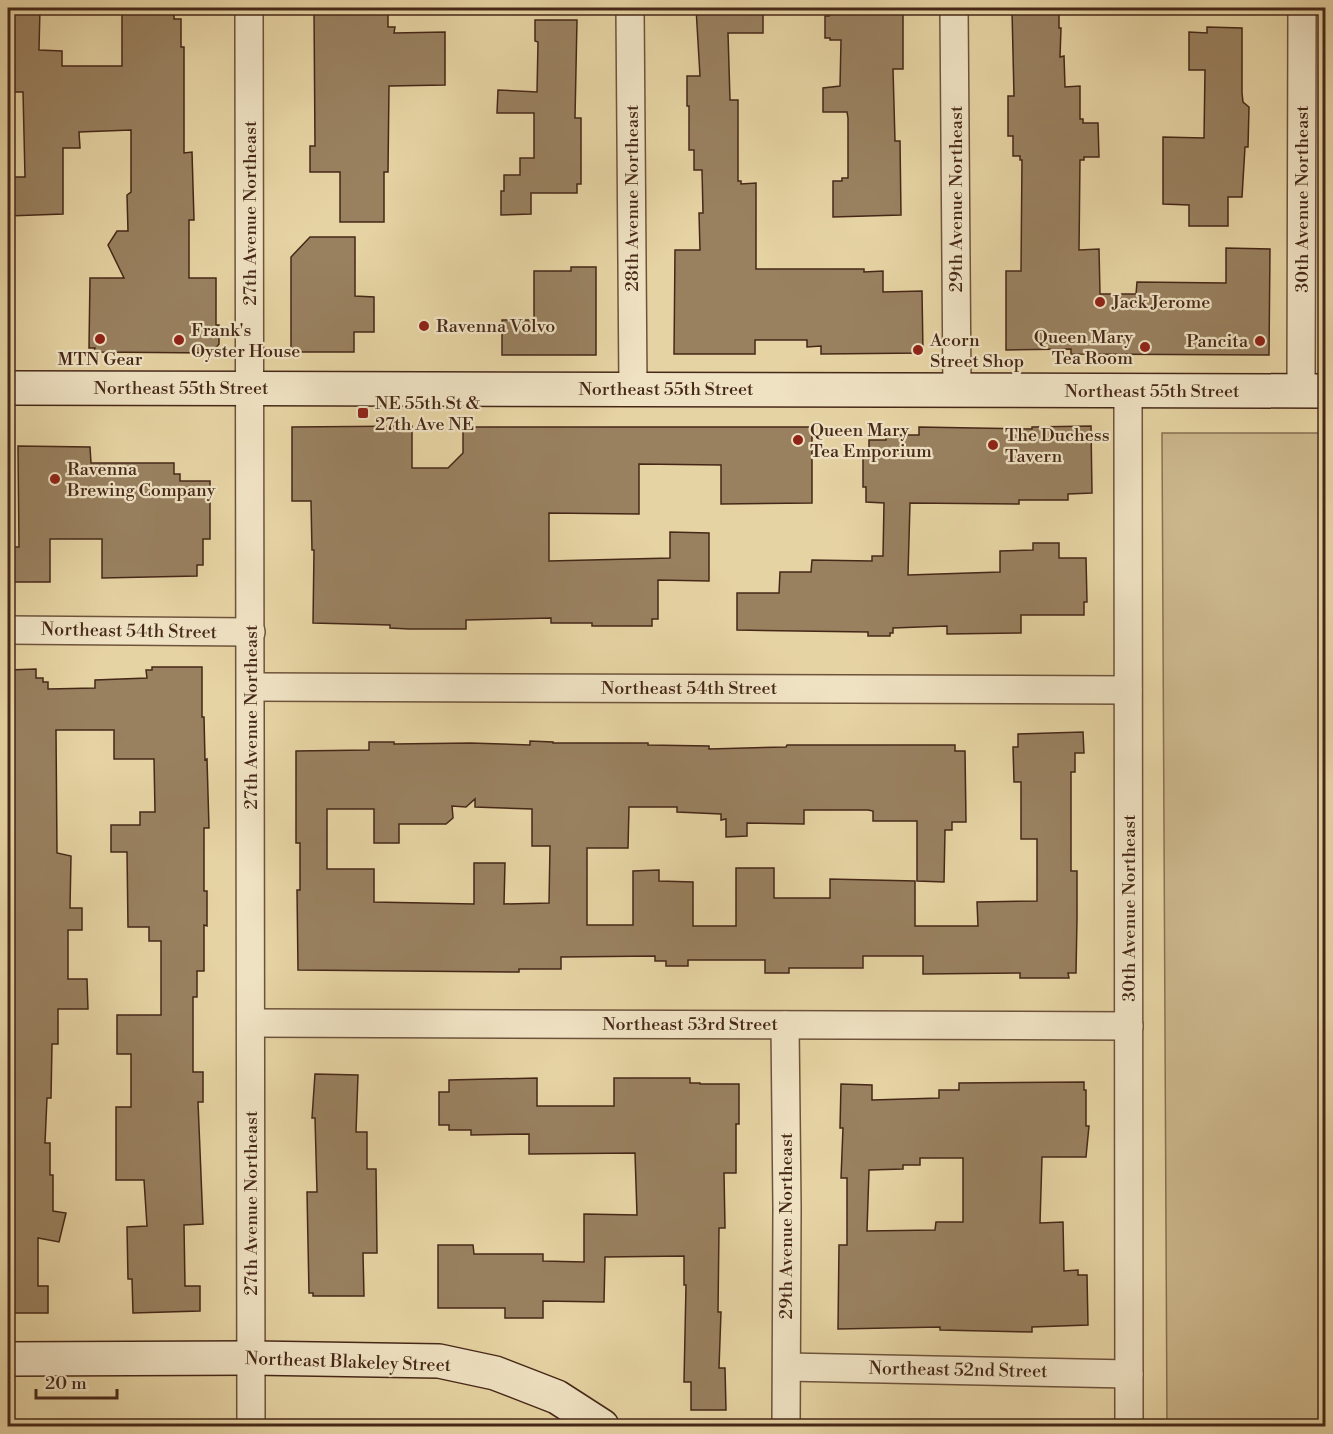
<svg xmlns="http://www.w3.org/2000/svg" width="1333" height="1434" viewBox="0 0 1333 1434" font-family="'Libre Bodoni',serif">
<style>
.green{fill:#cbb68b;stroke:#886f52;stroke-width:1.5}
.building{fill:#998160;stroke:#462818;stroke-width:1.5;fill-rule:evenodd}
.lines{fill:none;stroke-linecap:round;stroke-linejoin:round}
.street-casing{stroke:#6e533b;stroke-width:30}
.secondary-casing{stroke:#462818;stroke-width:36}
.street{stroke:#efe2c3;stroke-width:27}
.secondary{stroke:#efe2c3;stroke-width:33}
.poi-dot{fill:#8f2418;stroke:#efe2c3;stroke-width:2}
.labels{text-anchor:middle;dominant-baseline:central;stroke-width:4.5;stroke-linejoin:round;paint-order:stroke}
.street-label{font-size:18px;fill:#462818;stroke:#efe2c3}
.poi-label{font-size:18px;fill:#462818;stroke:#efe2c3;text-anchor:start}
</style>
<rect width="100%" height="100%" fill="#e6d3a3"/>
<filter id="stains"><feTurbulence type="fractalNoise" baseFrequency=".00333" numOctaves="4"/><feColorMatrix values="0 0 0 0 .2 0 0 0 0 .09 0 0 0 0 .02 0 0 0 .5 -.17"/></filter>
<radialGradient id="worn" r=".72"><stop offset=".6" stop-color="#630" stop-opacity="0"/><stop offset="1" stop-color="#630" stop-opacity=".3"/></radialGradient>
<path class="green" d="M 1162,433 L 1325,433 L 1325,1426 L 1167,1426 Z"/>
<g class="building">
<path d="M 8,8 L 40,8 L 39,50 L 62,51 L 62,66 L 122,66 L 122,8 L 174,8 L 174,19 L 181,19 L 181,47 L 184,47 L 184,153 L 192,152 L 194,220 L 189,220 L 189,278 L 216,278 L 216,325 L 219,325 L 219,344 L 212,353 L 94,352 L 95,348 L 89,348 L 90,278 L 124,278 L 108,245 L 117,231 L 128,231 L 127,195 L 131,192 L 131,130 L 79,132 L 80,148 L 63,148 L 63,214 L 8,216 L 8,177 L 25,177 L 23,92 L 8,92 Z"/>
<path d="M 314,8 L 388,8 L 388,27 L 395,27 L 394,33 L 445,32 L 445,85 L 389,86 L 388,172 L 384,172 L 384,222 L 340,222 L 340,172 L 310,172 L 310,146 L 315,146 Z"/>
<path d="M 696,8 L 763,8 L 763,33 L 728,33 L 730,100 L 738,100 L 738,181 L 741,181 L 741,184 L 756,183 L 756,269 L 864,269 L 864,272 L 883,271 L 883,292 L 922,291 L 923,353 L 821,354 L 821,346 L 807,347 L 807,340 L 755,340 L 755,354 L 674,354 L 675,250 L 700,250 L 699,213 L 703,213 L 702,170 L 694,170 L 694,150 L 689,150 L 689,106 L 687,106 L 687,76 L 700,76 Z"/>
<path d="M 829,8 L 903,8 L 903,69 L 893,69 L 895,141 L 900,141 L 901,215 L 833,217 L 833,181 L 842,181 L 842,178 L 848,178 L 848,118 L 847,112 L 823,112 L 823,88 L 840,86 L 841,40 L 830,40 L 830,38 L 825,38 L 825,16 L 829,16 Z"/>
<path d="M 1016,8 L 1059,8 L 1059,28 L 1061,28 L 1060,57 L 1064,56 L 1065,87 L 1080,86 L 1080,119 L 1083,119 L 1083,123 L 1098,123 L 1099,157 L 1084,157 L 1084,160 L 1080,160 L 1079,250 L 1099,249 L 1100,294 L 1136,294 L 1137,282 L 1226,283 L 1226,248 L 1270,249 L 1269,355 L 1071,354 L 1071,349 L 1006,350 L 1006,271 L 1021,271 L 1022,160 L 1020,160 L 1020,156 L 1013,156 L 1013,136 L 1008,136 L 1008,96 L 1014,96 L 1012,10 L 1016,10 Z"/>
<path d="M 535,20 L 577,20 L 575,118 L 581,118 L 581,184 L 577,184 L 577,193 L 531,193 L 531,214 L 501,215 L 501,191 L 504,191 L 504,175 L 520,175 L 520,158 L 534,158 L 534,113 L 497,113 L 498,90 L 537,92 L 538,42 L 535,41 Z"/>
<path d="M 1207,27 L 1242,28 L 1242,93 L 1243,102 L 1249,107 L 1248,147 L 1245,147 L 1242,197 L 1228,197 L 1228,226 L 1189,226 L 1189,205 L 1163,204 L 1163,137 L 1204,138 L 1205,70 L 1189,70 L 1189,32 L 1207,33 Z"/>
<path d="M 310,237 L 355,237 L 355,296 L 374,297 L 374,332 L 354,332 L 354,352 L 291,352 L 291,257 Z"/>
<path d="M 571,267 L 596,267 L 596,355 L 502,355 L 502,320 L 534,320 L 534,271 L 571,271 Z"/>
<path d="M 412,426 L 412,468 L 448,468 L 463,453 L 463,427 L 812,427 L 812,503 L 721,504 L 721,465 L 639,464 L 639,514 L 549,513 L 549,561 L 670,558 L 670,532 L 709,533 L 709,581 L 658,580 L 658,619 L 652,619 L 652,626 L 592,626 L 592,623 L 551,623 L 551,618 L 466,620 L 466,629 L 409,629 L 390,628 L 390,625 L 313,623 L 314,550 L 312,550 L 311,501 L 292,501 L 292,427 Z"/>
<path d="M 1091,426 L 1092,493 L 1068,494 L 1068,500 L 1019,500 L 1019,504 L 910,503 L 908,575 L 1000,572 L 1000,551 L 1033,550 L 1033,543 L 1059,543 L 1059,558 L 1086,558 L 1087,602 L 1084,602 L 1084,615 L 1021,615 L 1021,633 L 947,634 L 947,626 L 893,628 L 893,633 L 890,633 L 890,636 L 868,636 L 868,632 L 737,630 L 737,593 L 779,593 L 780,572 L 811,572 L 812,560 L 872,561 L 872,556 L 883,556 L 884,503 L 866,502 L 866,487 L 863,487 L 863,458 L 869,458 L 869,440 L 886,440 L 886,435 L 919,435 L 919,427 L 1032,429 L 1032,427 Z"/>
<path d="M 18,446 L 90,447 L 91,463 L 174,463 L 174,474 L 180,474 L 180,481 L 210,481 L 210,539 L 203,539 L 203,565 L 197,565 L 197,576 L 102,578 L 102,539 L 50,539 L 50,582 L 8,582 L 8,547 L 19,547 Z"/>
<path d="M 152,667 L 202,667 L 202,717 L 204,717 L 205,760 L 207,759 L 209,828 L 204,828 L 204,891 L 207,891 L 207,926 L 204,925 L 204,971 L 197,971 L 197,997 L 193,997 L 193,1072 L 203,1072 L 203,1102 L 198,1102 L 203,1224 L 184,1225 L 185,1286 L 200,1286 L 200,1311 L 133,1313 L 132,1279 L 128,1279 L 127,1227 L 147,1226 L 144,1180 L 116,1180 L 116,1107 L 131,1107 L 131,1054 L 117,1054 L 117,1015 L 161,1015 L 161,941 L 149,941 L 149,927 L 128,927 L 127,852 L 111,852 L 111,825 L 140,825 L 140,812 L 155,812 L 154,759 L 114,759 L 114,730 L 56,730 L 57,853 L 71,856 L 70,908 L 82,908 L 82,930 L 68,930 L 68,979 L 87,979 L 88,1009 L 58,1009 L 58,1044 L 52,1044 L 51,1098 L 47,1098 L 45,1143 L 50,1143 L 50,1175 L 53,1175 L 53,1211 L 66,1213 L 59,1242 L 38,1238 L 38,1286 L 48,1286 L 48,1313 L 11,1313 L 10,1309 L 8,1309 L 8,670 L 36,669 L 36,678 L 43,678 L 43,682 L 48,682 L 48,689 L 95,688 L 95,680 L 147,678 L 146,670 L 152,670 Z"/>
<path d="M 1083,732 L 1084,753 L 1075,753 L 1075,772 L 1071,772 L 1071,871 L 1077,871 L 1077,918 L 1076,973 L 1068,973 L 1069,978 L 1020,978 L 1020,973 L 923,974 L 923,956 L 863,956 L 863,968 L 789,968 L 789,973 L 765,973 L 765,960 L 688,960 L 688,966 L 666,966 L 666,961 L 655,961 L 655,956 L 561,957 L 561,969 L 519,969 L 519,972 L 298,970 L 297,890 L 300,890 L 300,843 L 296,843 L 296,751 L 369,750 L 369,742 L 394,742 L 394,744 L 470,743 L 530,745 L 530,741 L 553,742 L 553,743 L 648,743 L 648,745 L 709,746 L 709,749 L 786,747 L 787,745 L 955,745 L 955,751 L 965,751 L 966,822 L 952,822 L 952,830 L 945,830 L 944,882 L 917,881 L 917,821 L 873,821 L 873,811 L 868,810 L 804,810 L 804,824 L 747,823 L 747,836 L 726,837 L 726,819 L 721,820 L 721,814 L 677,812 L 677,807 L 629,807 L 628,848 L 587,848 L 587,925 L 633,925 L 633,871 L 659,870 L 659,881 L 693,882 L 693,926 L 736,926 L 736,868 L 774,868 L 774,898 L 830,898 L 830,879 L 915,881 L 915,926 L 978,926 L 977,902 L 1037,901 L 1037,839 L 1021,839 L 1021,782 L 1014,782 L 1013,747 L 1018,747 L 1018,734 ZM 475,799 L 475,807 L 532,809 L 532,846 L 550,846 L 549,903 L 504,904 L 505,863 L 474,863 L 474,904 L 374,902 L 374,869 L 327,869 L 327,809 L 374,809 L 374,843 L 399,843 L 399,824 L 446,824 L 453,818 L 452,806 L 466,807 Z"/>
<path d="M 315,1074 L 358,1075 L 356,1132 L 367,1132 L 367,1169 L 376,1169 L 377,1253 L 363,1253 L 364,1296 L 313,1296 L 313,1293 L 309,1293 L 307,1192 L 317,1192 L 315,1118 L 312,1118 Z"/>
<path d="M 537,1078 L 537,1106 L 614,1106 L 614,1078 L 690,1078 L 690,1083 L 700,1083 L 700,1084 L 739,1084 L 739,1124 L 736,1124 L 736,1173 L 724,1173 L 725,1228 L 719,1228 L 718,1312 L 721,1312 L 719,1368 L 725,1368 L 726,1410 L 691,1410 L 691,1382 L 684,1382 L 686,1285 L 684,1285 L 684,1256 L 605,1257 L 604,1302 L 543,1301 L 543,1318 L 505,1318 L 505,1308 L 438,1308 L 438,1245 L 473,1245 L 474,1254 L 543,1254 L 543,1261 L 584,1262 L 584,1214 L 637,1215 L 635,1153 L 529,1154 L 529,1134 L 471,1135 L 471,1130 L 449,1130 L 449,1125 L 439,1125 L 439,1092 L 449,1092 L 449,1080 Z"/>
<path d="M 1084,1082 L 1084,1090 L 1086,1090 L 1086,1126 L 1089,1126 L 1086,1157 L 1042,1157 L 1040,1223 L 1063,1222 L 1064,1271 L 1078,1270 L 1078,1275 L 1087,1275 L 1088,1325 L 1032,1327 L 1032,1332 L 940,1330 L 940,1327 L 838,1329 L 839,1245 L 847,1245 L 847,1178 L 841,1178 L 843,1128 L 840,1128 L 841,1084 L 872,1085 L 872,1100 L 939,1098 L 939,1090 L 959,1090 L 959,1083 ZM 920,1158 L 963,1158 L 963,1222 L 936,1222 L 935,1230 L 867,1231 L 869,1170 L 903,1169 L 903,1165 L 920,1165 Z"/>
</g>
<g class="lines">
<defs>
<g id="street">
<path d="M 249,8 L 251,1426"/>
<path d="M 630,8 L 633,389"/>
<path d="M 954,8 L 957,390"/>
<path d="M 1128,390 L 1129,1426"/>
<path d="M 1301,391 L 1302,8"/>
<path d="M 8,630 L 251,632"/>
<path d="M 251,687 L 1128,690"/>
<path d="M 251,1023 L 1129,1026"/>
<path d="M 785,1025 L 787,1208 L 786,1426"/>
<path d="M 787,1367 L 1129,1374"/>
</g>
<g id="secondary">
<path d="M 8,388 L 1326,391"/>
<path d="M 8,1359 L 251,1358 L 439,1361 L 495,1373 L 557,1397 L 602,1426"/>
</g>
</defs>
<use href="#street" class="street-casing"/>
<use href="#secondary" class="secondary-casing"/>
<use href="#street" class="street"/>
<use href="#secondary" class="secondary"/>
</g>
<g class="poi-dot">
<circle cx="1100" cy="302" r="6"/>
<circle cx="424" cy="326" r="6"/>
<circle cx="100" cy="339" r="6"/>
<circle cx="179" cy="340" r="6"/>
<circle cx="1260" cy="341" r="6"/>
<circle cx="1145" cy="347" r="6"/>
<circle cx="918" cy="350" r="6"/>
<rect x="357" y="407" width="12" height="12" rx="3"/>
<circle cx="798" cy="440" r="6"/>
<circle cx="993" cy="445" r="6"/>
<circle cx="55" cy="479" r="6"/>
</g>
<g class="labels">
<g class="street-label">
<text transform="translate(632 198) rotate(-90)">28th Avenue Northeast</text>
<text transform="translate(956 199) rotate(-90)">29th Avenue Northeast</text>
<text transform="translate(1302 199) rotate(-90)">30th Avenue Northeast</text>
<text transform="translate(250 213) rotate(-90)">27th Avenue Northeast</text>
<text x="181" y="388">Northeast 55th Street</text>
<text x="666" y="389">Northeast 55th Street</text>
<text x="1152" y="391">Northeast 55th Street</text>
<text transform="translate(129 631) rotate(1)">Northeast 54th Street</text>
<text x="689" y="688">Northeast 54th Street</text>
<text transform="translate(251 717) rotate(-90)">27th Avenue Northeast</text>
<text transform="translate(1129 908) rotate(-90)">30th Avenue Northeast</text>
<text x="690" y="1024">Northeast 53rd Street</text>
<text transform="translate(251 1203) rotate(-90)">27th Avenue Northeast</text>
<text transform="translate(786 1226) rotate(-90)">29th Avenue Northeast</text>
<text transform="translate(348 1362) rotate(2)">Northeast Blakeley Street</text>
<text transform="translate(958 1370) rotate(1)">Northeast 52nd Street</text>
</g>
<g class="poi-label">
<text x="1112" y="302">Jack Jerome</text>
<text x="436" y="326">Ravenna Volvo</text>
<text x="191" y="330">Frank's<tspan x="191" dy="21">Oyster House</tspan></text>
<text x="1133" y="337" text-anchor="end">Queen Mary<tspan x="1133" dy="21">Tea Room</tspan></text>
<text x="930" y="340">Acorn<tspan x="930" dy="21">Street Shop</tspan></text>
<text x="1248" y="341" text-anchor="end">Pancita</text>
<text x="100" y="359" text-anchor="middle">MTN Gear</text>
<text x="375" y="403">NE 55th St &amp;<tspan x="375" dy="21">27th Ave NE</tspan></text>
<text x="810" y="430">Queen Mary<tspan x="810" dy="21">Tea Emporium</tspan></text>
<text x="1005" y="435">The Duchess<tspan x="1005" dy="21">Tavern</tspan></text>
<text x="67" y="469">Ravenna<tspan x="67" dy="21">Brewing Company</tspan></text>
</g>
</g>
<rect width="1333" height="1434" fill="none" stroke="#e6d3a3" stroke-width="30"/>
<rect x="9" y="9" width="1315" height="1416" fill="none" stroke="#462818" stroke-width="3"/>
<rect x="15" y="15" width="1303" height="1404" fill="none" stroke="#462818" stroke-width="1.5"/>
<path d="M36 1389v9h81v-9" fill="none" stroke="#462818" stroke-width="3"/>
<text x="45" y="1389" font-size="18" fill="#462818" stroke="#efe2c3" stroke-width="4.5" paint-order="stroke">20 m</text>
<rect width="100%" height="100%" filter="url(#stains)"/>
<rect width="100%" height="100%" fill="url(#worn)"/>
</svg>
